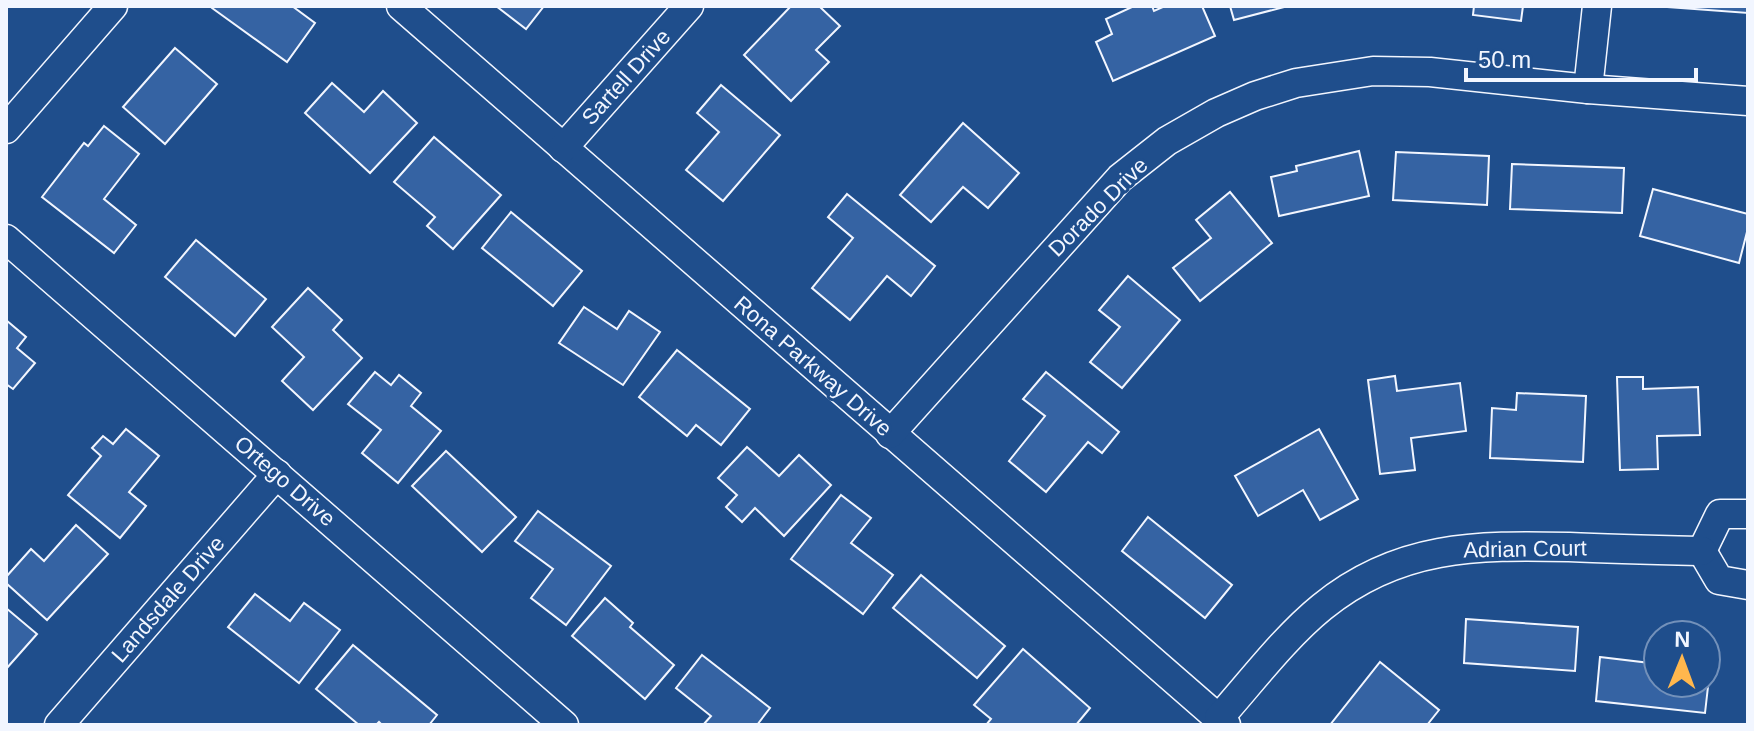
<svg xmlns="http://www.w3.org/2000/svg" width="1754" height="731" viewBox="0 0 1754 731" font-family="Helvetica,sans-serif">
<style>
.building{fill:#3563a3;stroke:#f2f6ff;stroke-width:2}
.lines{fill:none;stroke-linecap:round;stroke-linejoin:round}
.minor-casing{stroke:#f2f6ff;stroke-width:31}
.minor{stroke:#1f4e8c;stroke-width:28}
.labels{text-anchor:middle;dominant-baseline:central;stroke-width:6;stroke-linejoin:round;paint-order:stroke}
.street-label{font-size:22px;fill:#f2f6ff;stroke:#1f4e8c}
</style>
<rect width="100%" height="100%" fill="#1f4e8c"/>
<g class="building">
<path d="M 213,6 L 292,6 L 315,23 L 287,62 L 212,8 Z"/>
<path d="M 496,6 L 544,6 L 526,29 Z"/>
<path d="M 791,6 L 819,6 L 840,26 L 816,50 L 829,62 L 791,101 L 744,55 Z"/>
<path d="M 1134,6 L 1152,6 L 1154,11 L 1165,6 L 1202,6 L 1215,36 L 1113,81 L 1096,42 L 1112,34 L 1106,19 Z"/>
<path d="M 1230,6 L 1288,6 L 1234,20 Z"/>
<path d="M 1474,6 L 1523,6 L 1521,21 L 1473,15 Z"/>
<path d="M 1748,6 L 1748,13 L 1668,7 L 1668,6 Z"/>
<path d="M 175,48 L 217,84 L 165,144 L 123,107 Z"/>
<path d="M 332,83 L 364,112 L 383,91 L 417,123 L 370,173 L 305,113 Z"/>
<path d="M 721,85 L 780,135 L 723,201 L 686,170 L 719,132 L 697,113 Z"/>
<path d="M 963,123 L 1019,173 L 988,208 L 963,187 L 931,222 L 900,195 Z"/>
<path d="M 104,126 L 139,154 L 104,199 L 136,225 L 114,253 L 42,197 L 84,143 L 88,146 Z"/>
<path d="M 434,137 L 501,195 L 453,249 L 427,226 L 435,217 L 394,182 Z"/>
<path d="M 1359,151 L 1369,196 L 1279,216 L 1271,177 L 1297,171 L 1296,166 Z"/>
<path d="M 1396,152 L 1489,156 L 1487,205 L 1393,200 Z"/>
<path d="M 1512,164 L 1624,168 L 1622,213 L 1510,209 Z"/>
<path d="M 1653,189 L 1748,214 L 1748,228 L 1739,263 L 1640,236 Z"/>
<path d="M 1230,192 L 1272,243 L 1200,301 L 1173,268 L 1211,238 L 1196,220 Z"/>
<path d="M 847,194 L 935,266 L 911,296 L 887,276 L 850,320 L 812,288 L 853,238 L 828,217 Z"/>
<path d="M 511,212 L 582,271 L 553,306 L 482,248 Z"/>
<path d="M 196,240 L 266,299 L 235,336 L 165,277 Z"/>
<path d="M 1128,276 L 1180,320 L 1122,388 L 1090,362 L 1120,327 L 1099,310 Z"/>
<path d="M 308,288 L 342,320 L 333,330 L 362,358 L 313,410 L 282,381 L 304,357 L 272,327 Z"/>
<path d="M 584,307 L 617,329 L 629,311 L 660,332 L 623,385 L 559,343 Z"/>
<path d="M 6,320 L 26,337 L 17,348 L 35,363 L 13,389 L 6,384 Z"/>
<path d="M 677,350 L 750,409 L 721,445 L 696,425 L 687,436 L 639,397 Z"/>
<path d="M 375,372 L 391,385 L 399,375 L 421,393 L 411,406 L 441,431 L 398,483 L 362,453 L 381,430 L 348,404 Z"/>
<path d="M 1046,372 L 1119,432 L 1102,453 L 1088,442 L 1046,492 L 1009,461 L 1045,416 L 1023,399 Z"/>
<path d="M 1395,376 L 1397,391 L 1460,383 L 1466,431 L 1411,438 L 1415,470 L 1380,474 L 1368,380 Z"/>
<path d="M 1617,377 L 1643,377 L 1643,389 L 1698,387 L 1700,435 L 1657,436 L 1658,469 L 1620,470 Z"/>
<path d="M 1517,393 L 1586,396 L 1583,462 L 1490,458 L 1492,408 L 1516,410 Z"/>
<path d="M 126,429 L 159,456 L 129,492 L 146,506 L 120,538 L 68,495 L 101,456 L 92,448 L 103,436 L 113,444 Z"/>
<path d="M 1319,429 L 1358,499 L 1320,520 L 1303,490 L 1258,516 L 1235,476 Z"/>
<path d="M 747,447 L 779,476 L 799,455 L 831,485 L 784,536 L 755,508 L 742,522 L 726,507 L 737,495 L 718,478 Z"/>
<path d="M 446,451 L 516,517 L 482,552 L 412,486 Z"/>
<path d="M 841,495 L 871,518 L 851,543 L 893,575 L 863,614 L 791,559 Z"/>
<path d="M 538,511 L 611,566 L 566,625 L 531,598 L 553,569 L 515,541 Z"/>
<path d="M 1148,517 L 1232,585 L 1205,618 L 1122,551 Z"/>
<path d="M 76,525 L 108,554 L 47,620 L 6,583 L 6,577 L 31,549 L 44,561 Z"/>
<path d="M 921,575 L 1005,646 L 977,678 L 893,608 Z"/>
<path d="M 255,594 L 290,621 L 304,603 L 340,630 L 299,683 L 228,627 Z"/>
<path d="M 605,598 L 633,623 L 630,627 L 674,665 L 645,699 L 572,636 Z"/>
<path d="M 6,608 L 37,634 L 6,669 Z"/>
<path d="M 1466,619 L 1578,627 L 1575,671 L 1464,663 Z"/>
<path d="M 353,645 L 437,715 L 429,725 L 382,725 L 379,722 L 376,725 L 359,725 L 316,689 Z"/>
<path d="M 1023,649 L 1090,708 L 1076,725 L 986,725 L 991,719 L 974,705 Z"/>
<path d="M 702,655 L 770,708 L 757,725 L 703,725 L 711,716 L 676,688 Z"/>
<path d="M 1600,657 L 1658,664 L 1658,683 L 1706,683 L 1706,669 L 1710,669 L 1705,713 L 1596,701 Z"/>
<path d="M 1380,662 L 1439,710 L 1427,725 L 1330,725 Z"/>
</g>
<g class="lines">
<defs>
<g id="minor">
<path d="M 401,6 L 1226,725"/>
<path d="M 1588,89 L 1597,6"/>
<path d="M 6,129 L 113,6"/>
<path d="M 563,148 L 689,6"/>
<path d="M 6,239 L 564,725"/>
<path d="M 890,434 L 1120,178 L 1167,141 L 1216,113 L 1255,96 L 1296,83 L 1373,71 L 1430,72 L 1588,89 L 1748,101"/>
<path d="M 1702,551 L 1720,514 L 1748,514"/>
<path d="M 1702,551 L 1719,580 L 1748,585"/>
<path d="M 1219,718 C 1251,682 1285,637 1322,607 C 1398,545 1476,545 1569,547 C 1613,549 1658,550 1702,551"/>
<path d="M 59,725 L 277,474"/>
</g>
</defs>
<use href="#minor" class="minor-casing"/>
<use href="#minor" class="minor"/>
</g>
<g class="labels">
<g class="street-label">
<text transform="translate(626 77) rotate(-48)">Sartell Drive</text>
<text transform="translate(1098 207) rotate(-45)">Dorado Drive</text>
<text transform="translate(813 366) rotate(41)">Rona Parkway Drive</text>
<text transform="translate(285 481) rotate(41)">Ortego Drive</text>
<text transform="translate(1525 549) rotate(-1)">Adrian Court</text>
<text transform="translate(168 599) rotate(-49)">Landsdale Drive</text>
</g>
</g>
<rect width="1754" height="731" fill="none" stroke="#f2f6ff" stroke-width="16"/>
<g transform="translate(1682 659) rotate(1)"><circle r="38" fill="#1f4e8c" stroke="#7391ba" stroke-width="2"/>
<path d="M0-6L14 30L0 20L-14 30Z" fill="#ffb74d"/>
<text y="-12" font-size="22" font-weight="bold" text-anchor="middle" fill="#f2f6ff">N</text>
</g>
<path d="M1466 68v12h230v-12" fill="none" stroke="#f2f6ff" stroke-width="4"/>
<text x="1478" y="68" font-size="24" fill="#f2f6ff" stroke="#1f4e8c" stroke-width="6" paint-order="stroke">50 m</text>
</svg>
